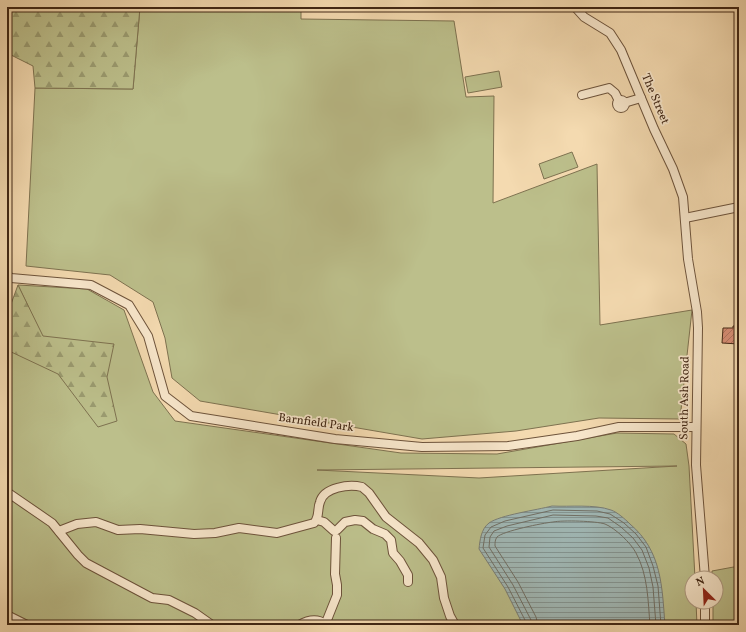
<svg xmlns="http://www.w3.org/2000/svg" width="746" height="632" viewBox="0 0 746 632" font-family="Vollkorn,serif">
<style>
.grass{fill:#bcbf8b;stroke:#7e7250;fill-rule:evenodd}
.forest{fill:url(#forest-firs);stroke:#7e7250}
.water{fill:url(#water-rules);stroke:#7a7e75}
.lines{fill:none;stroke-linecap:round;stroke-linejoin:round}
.shore{stroke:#706f65;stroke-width:1}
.building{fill:url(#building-hatch);stroke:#402614}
.minor-casing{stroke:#6d533b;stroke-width:10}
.minor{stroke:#f8e7cc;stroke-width:8}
.labels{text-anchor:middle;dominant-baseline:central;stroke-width:3.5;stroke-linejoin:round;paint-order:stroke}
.street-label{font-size:12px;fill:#402614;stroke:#f8e7cc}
</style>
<defs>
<pattern id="forest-firs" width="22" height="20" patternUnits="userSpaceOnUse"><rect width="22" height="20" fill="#bcbf8b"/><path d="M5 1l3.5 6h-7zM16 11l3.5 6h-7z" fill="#9a9b70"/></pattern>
<pattern id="water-rules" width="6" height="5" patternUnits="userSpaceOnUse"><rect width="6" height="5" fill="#a0b8b6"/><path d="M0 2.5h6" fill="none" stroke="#849593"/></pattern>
<pattern id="building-hatch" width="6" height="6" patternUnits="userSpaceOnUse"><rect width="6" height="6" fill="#da8f77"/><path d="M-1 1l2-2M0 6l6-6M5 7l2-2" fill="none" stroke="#b27560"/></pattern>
</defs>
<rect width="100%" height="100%" fill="#f4dab0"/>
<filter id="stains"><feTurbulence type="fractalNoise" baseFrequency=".005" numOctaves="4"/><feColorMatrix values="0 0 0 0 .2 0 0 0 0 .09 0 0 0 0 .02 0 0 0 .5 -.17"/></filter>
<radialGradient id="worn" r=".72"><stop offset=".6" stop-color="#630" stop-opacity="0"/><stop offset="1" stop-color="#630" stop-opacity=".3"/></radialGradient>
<g class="grass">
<path d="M 140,7 L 301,7 L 301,19 L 454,21 L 466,97 L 494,96 L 493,203 L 597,164 L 600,325 L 692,310 L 680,419 L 599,418 L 516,431 L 422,439 L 200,401 L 172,378 L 165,338 L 153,302 L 110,275 L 26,266 L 35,88 L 133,89 Z"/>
<path d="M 499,71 L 502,87 L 468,93 L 465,77 Z"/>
<path d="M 572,152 L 578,167 L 544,179 L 539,164 Z"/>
<path d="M 18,285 L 87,289 L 124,310 L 153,392 L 175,421 L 401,453 L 497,454 L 617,433 L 674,434 L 686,444 L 689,466 L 695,578 L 692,578 L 692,602 L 696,602 L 697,625 L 7,625 L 7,333 L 42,336 ZM 677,466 L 479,478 L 317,470 Z"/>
<path d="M 739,566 L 739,625 L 713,625 L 713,602 L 716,602 L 716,578 L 712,578 L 712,571 Z"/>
</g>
<g class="forest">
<path d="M 7,7 L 140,7 L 133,89 L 35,88 L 33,66 L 7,53 Z"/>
<path d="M 18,285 L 43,336 L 114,344 L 107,377 L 117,421 L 98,427 L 58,374 L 7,350 L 7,315 Z"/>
</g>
<path class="water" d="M 552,506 C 570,507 594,504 611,510 C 617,512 625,519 630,524 C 662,551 662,587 665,625 L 523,625 L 505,589 L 479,549 C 480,540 481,529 489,523 C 500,515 537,510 552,506 Z"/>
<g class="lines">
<g class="shore">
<path d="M 527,625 L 526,622 L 508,587 L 483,548 L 485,535 L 491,527 L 505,521 L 553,510 L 597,511 L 610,514 L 624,523 L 636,534 L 646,547 L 653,566 L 658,586 L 661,625"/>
<path d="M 532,625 L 531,620 L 513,585 L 489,547 L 490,537 L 494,531 L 507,526 L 553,515 L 596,516 L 608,518 L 621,527 L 633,538 L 642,550 L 649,568 L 653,587 L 656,625"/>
<path d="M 538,625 L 536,617 L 518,582 L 495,546 C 495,542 495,540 497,537 C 503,531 543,523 553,522 C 563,520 596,521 605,524 C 615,528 631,543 636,553 C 648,575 648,601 650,625"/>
</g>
</g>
<path class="building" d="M 733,326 L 739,326 L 739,344 L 722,343 L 723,328 L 733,328 Z"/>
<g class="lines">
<defs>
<g id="minor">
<path d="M 575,7 L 584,17 L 610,33 L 621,50 L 654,129 L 673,169 L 683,197 L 688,259 L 697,312 L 698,328 L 696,465 L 705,578"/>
<path d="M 582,95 L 609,88 L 615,93 L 619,101"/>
<circle cx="621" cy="104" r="4"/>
<path d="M 624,103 L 641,98"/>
<path d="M 685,218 L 739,207"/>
<path d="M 7,275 L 11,278 L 91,285 L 129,305 L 148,336 L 165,396 L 191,416 L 335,439 L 422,447 L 508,446 L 577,436 L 619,427 L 696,427"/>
<path d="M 7,492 L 52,523 L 78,555 L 86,563 L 152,598 L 169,600 L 195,613 L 212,625"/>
<path d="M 317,520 L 324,522 L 334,531 L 337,530 L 345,522 L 355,520 L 363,521 L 373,529 L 385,534 L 391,540 L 393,553 L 400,561 L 408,575 L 408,582"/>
<path d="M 59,531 L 77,524 L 96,522 L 118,530 L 140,529 L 194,534 L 215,533 L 239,528 L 277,533 L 314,523 C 320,517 317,509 320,502 C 324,487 349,484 362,487 L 369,493 L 386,517 L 419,543 L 433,560 L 441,577 L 444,598 L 450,616 L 455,625"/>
<path d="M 705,602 L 705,625"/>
<path d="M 7,615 L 27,625"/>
<path d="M 299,625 C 308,620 317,618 325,624"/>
<path d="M 325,625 L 337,595 L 337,585 L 335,574 L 336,538"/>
</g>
</defs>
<use href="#minor" class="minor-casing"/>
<use href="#minor" class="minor"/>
</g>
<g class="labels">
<g class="street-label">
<text transform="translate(655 99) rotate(67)">The Street</text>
<text transform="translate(685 398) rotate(-89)">South Ash Road</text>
<text transform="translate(316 423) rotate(8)">Barnfield Park</text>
</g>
</g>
<rect width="746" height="632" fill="none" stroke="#f4dab0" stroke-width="24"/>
<rect x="8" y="8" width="730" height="616" fill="none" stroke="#402614" stroke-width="2"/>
<rect x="12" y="12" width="722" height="608" fill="none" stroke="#402614"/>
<g transform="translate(704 590) rotate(336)"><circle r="19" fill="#f8e7cc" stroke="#ae9a82"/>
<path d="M0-3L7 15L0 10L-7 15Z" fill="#8f2418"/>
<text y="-6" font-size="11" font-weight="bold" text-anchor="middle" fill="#402614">N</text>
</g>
<rect width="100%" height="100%" filter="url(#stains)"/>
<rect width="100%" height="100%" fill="url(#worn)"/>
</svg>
